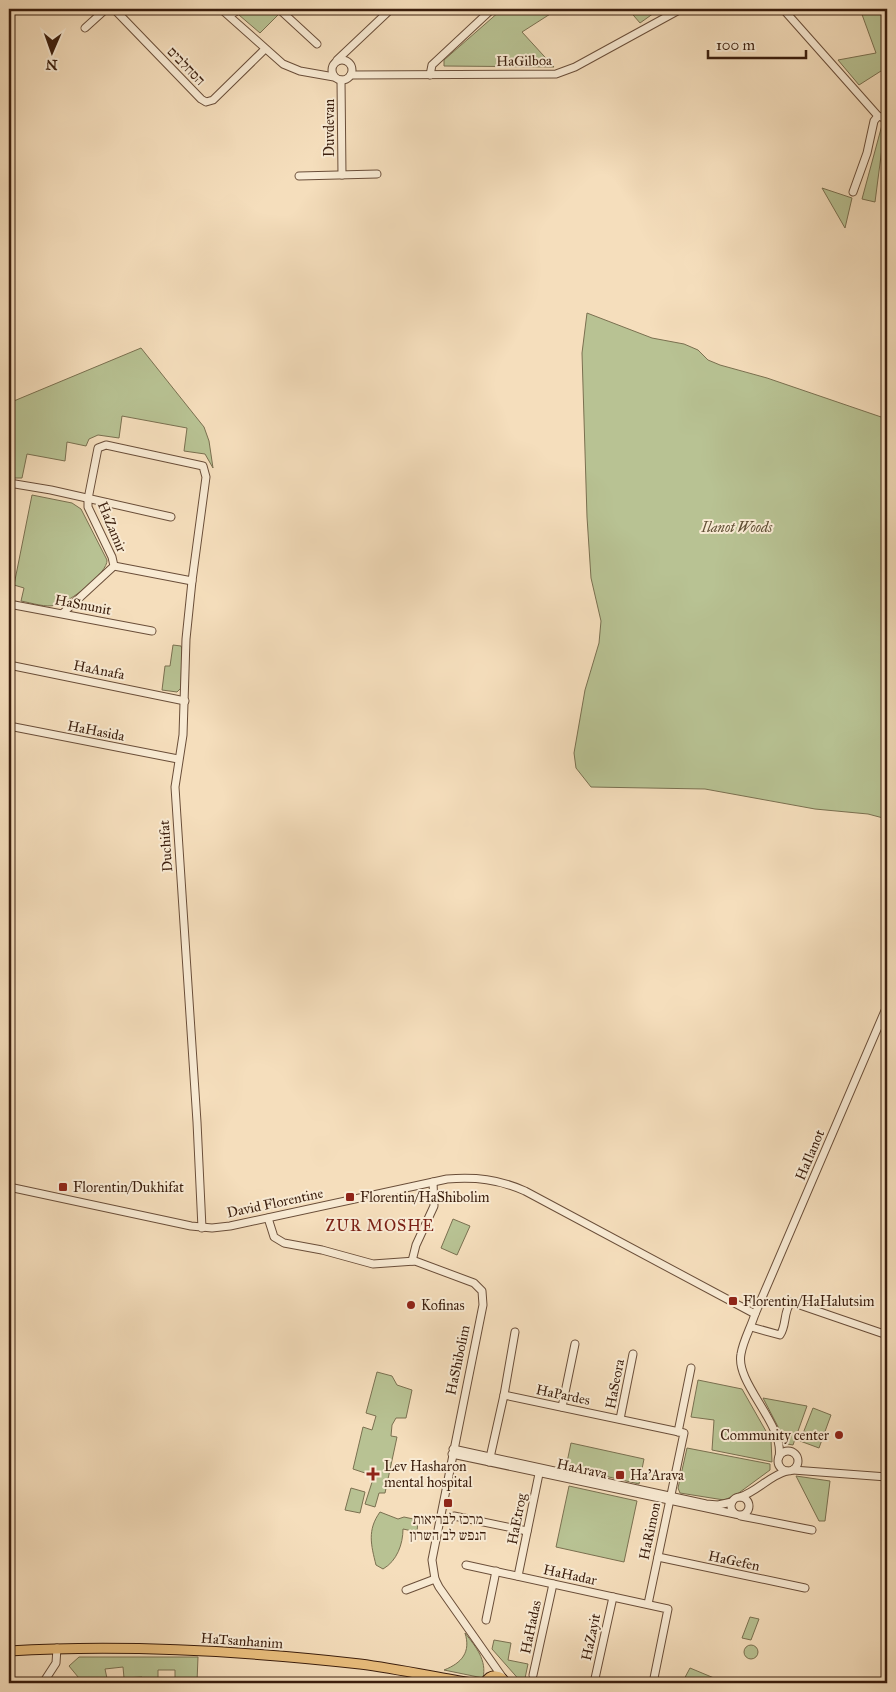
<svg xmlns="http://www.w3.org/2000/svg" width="896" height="1692" viewBox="0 0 896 1692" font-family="'IM FELL Great Primer','Frank Ruhl Libre',serif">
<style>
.green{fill:#b8c293;stroke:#7a7050}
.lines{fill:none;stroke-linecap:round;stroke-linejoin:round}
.minor-casing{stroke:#6a4e39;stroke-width:9}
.major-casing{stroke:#3b1e0d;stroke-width:11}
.minor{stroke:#f8ead3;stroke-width:7}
.major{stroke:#eabf7e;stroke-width:9}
.poi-dot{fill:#8f2418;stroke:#f8ead3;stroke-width:2}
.labels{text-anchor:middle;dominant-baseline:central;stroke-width:4;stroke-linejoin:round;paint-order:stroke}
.street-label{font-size:14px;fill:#3b1e0d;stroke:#f8ead3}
.park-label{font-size:14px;font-style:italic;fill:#604f35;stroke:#f8ead3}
.poi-label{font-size:14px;fill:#3b1e0d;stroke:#f8ead3;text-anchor:start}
.quarter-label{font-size:16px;letter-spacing:1px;fill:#7a1f14;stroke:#f8ead3}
</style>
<rect width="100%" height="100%" fill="#f5debc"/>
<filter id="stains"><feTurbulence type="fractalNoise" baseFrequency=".004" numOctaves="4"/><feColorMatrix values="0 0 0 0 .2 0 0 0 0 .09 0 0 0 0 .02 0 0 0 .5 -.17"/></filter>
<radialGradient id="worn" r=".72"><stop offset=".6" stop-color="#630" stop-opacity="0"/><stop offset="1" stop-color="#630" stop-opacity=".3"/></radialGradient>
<g class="green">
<path d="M 251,9 L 275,9 L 280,13 L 260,33 L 239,15 Z"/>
<path d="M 499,9 L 558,9 L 522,32 L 554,67 L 444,66 L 444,60 L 500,11 Z"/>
<path d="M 628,9 L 650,9 L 654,13 L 640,23 Z"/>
<path d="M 860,9 L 887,9 L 887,83 L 881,71 L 859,85 L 838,60 L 876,53 Z"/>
<path d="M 882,125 L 885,125 L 875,202 L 862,199 Z"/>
<path d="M 822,188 L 852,198 L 845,228 Z"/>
<path d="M 587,313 L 652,338 L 684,344 L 698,350 L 708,360 L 720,365 L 767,378 L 887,419 L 887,819 L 868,814 L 815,809 L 705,789 L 591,787 L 576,768 L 574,753 L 585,690 L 599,643 L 601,621 L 591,578 L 587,517 L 582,353 Z"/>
<path d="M 141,348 L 204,427 L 209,441 L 213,468 L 205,454 L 184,451 L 187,428 L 122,416 L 119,438 L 98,435 L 89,439 L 86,446 L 67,442 L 65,461 L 27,454 L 22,478 L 9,478 L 9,403 Z"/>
<path d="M 32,495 L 72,503 L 81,509 L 107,560 C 108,573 69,603 56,605 C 46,608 32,603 21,601 L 24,588 L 14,585 Z"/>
<path d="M 173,645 L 181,646 L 182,649 L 181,688 L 177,692 L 162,690 L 165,666 L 170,666 Z"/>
<path d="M 453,1219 L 470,1226 L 457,1255 L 441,1248 Z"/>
<path d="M 377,1372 L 392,1376 L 397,1385 L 412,1390 L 406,1418 L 396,1418 L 392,1425 L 391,1436 L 397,1437 L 385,1493 L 379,1493 L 375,1507 L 365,1504 L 374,1476 L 353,1469 L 363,1427 L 372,1430 L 376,1416 L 366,1413 Z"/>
<path d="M 698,1380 L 742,1389 L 771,1440 L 772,1462 L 712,1450 L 714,1420 L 691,1417 Z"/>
<path d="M 763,1398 L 807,1406 L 793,1445 L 787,1444 Z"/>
<path d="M 813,1408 L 831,1415 L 819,1448 L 800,1441 Z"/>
<path d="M 571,1443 L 644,1459 L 639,1484 L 566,1467 Z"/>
<path d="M 687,1448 L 770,1464 L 770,1470 L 736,1495 L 724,1500 L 680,1493 L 678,1488 Z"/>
<path d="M 796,1476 L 830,1481 L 825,1521 L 819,1521 Z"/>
<path d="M 569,1486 L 637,1501 L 624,1562 L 556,1547 Z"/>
<path d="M 351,1488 L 365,1492 L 360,1513 L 345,1510 Z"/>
<path d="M 380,1512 L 398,1519 L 404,1517 L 418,1520 L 417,1532 L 403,1529 C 403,1544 397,1561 383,1569 L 376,1565 C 371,1545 367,1530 380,1512 Z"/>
<path d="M 750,1617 L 759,1619 L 751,1640 L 742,1638 Z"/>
<path d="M 465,1633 C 476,1647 487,1660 483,1678 L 444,1670 C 462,1663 471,1652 465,1633 Z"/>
<path d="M 494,1640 L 511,1643 L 508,1660 L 528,1664 L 524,1683 L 522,1683 L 492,1649 Z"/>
<circle cx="751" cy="1652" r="7"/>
<path d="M 79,1657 L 198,1657 L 197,1682 L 175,1681 L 175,1670 L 158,1670 L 158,1683 L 142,1683 L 142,1677 L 124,1678 L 123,1667 L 105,1669 L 108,1683 L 83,1683 L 69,1666 Z"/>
<path d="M 690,1668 L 726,1683 L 682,1683 Z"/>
</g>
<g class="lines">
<defs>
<g id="minor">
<path d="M 114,9 L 201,99 L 206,102 L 213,100 L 265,49"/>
<path d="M 221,9 L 283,64 L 300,71 L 334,77"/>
<path d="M 279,9 L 317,44"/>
<path d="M 783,9 L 878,116 L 887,119"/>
<path d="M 229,15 L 241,9"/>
<path d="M 85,28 L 106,9"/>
<circle cx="342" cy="70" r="10"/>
<path d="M 337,60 L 391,9"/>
<path d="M 351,75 L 556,74 L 575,67 L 681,9"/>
<path d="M 430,75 L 432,65 L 492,9"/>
<path d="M 341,80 L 342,175"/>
<path d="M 299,176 L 377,174"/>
<path d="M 853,192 L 867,153 L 874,121 L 878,116"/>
<path d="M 9,483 L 51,490 L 171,517"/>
<path d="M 114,566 L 192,581"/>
<path d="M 9,604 L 152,631"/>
<path d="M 63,613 L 114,566 L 112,557 L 88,507 L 88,499 L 98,448 L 106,445 L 203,466 L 206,477 L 192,581 L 186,639 L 183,735 L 175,787 L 197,1122 L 202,1228"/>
<path d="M 9,665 L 185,701"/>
<path d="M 9,726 L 178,759"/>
<path d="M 9,1187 L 191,1226 L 212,1228 L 230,1226 L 447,1179 C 476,1177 498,1179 525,1191 L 755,1314"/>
<path d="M 268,1218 L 274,1237 L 284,1243 L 322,1250 L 373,1264 L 415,1261 L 474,1283 L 482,1291 L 483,1305 L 432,1560 L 435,1579 L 439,1587 L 503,1678"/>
<path d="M 412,1261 L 416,1245 L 434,1206 L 433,1182"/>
<path d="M 751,1327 L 780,1335 C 787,1325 783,1312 791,1302 L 887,1335"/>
<path d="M 504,1395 L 515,1332"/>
<path d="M 562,1407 L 575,1344"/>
<path d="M 620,1419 L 633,1354"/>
<path d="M 678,1432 L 691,1368"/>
<path d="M 453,1449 L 706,1504 L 718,1505 L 732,1502"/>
<circle cx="788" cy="1461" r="10"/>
<path d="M 452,1454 L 735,1514"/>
<path d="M 779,1457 C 785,1425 735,1383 741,1354 C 743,1341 751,1327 755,1314 L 887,1006"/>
<path d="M 489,1462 L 504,1395 L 684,1433 L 648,1604"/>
<path d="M 793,1470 L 887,1477"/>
<circle cx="740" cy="1506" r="9"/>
<path d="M 740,1497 C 758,1491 769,1476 787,1471"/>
<path d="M 454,1516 L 527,1531"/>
<path d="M 741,1516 L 812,1530"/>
<path d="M 658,1557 L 805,1588"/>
<path d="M 466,1565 L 668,1609 L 653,1683"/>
<path d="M 518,1576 L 540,1469"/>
<path d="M 406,1590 L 435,1579"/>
<path d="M 486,1620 L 496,1571"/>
<path d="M 533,1675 L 553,1584"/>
<path d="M 43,1683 L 56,1663 L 57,1648"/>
<path d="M 594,1683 L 613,1597"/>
</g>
<g id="major">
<path d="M 9,1651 C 125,1644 244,1651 360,1664 C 398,1669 435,1677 472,1683"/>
<path d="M 485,1683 C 490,1673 501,1674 506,1683"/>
</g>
</defs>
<use href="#minor" class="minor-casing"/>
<use href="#major" class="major-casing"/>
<use href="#minor" class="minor"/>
<use href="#major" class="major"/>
</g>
<g class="poi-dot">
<rect x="58" y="1182" width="10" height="10" rx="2.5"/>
<rect x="345" y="1192" width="10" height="10" rx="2.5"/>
<rect x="728" y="1296" width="10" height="10" rx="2.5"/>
<circle cx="411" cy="1305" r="5"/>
<circle cx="839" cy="1435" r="5"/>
<path d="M370.5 1466.5h5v5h5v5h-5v5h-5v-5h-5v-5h5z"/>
<rect x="615" y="1470" width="10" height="10" rx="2.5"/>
<rect x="443" y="1498" width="10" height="10" rx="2.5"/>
</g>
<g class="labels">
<g class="street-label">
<text transform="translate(524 61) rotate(-1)">HaGilboa</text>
<text transform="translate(186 66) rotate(46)">הסחלבים</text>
<text transform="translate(329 128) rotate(-90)">Duvdevan</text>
<text transform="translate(112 527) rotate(67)">HaZamir</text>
<text transform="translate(83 605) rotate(11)">HaSnunit</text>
<text transform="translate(99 670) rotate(11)">HaAnafa</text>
<text transform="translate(96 731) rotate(11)">HaHasida</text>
<text transform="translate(166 846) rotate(-94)">Duchifat</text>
<text transform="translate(810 1155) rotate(-67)">HaIlanot</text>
<text transform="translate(275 1203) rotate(-12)">David Florentine</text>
<text transform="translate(458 1360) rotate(-78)">HaShibolim</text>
<text transform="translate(615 1384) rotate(-79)">HaSeora</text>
<text transform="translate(563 1395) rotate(12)">HaPardes</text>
<text transform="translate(582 1469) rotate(12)">HaArava</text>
<text transform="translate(517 1519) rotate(-79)">HaEtrog</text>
<text transform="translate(650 1531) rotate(-78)">HaRimon</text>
<text transform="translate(734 1561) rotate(12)">HaGefen</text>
<text transform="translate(570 1575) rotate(12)">HaHadar</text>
<text transform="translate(531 1627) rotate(-78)">HaHadas</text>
<text transform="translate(591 1637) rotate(-78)">HaZayit</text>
<text transform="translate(242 1641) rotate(4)">HaTsanhanim</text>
</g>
<g class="park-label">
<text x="737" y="527">Ilanot Woods</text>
</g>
<g class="poi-label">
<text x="73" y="1187">Florentin/Dukhifat</text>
<text x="360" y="1197">Florentin/HaShibolim</text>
<text x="743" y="1301">Florentin/HaHalutsim</text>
<text x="421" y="1305">Kofinas</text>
<text x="829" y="1435" text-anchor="end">Community center</text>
<text x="384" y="1466">Lev Hasharon<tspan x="384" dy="16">mental hospital</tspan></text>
<text x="630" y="1475">Ha'Arava</text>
<text x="448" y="1519" text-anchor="middle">מרכז לבריאות<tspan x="448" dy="16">הנפש לב השרון</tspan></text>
</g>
<g class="quarter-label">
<text x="380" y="1225">ZUR MOSHE</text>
</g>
</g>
<rect width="896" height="1692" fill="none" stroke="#f5debc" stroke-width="30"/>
<rect x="10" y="10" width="876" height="1672" fill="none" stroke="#3b1e0d" stroke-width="2.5"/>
<rect x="15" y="15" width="866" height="1662" fill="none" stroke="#3b1e0d"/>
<g transform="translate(52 52) rotate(182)" stroke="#f8ead3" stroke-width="4" paint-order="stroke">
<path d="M0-4L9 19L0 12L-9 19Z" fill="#3b1e0d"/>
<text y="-8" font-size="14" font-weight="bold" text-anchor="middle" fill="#3b1e0d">N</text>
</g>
<path d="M708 50v8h98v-8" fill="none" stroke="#3b1e0d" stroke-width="2.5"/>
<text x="716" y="50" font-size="15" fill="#3b1e0d" stroke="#f8ead3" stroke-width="4" paint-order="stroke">100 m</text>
<rect width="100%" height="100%" filter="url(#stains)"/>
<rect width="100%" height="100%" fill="url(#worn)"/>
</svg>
